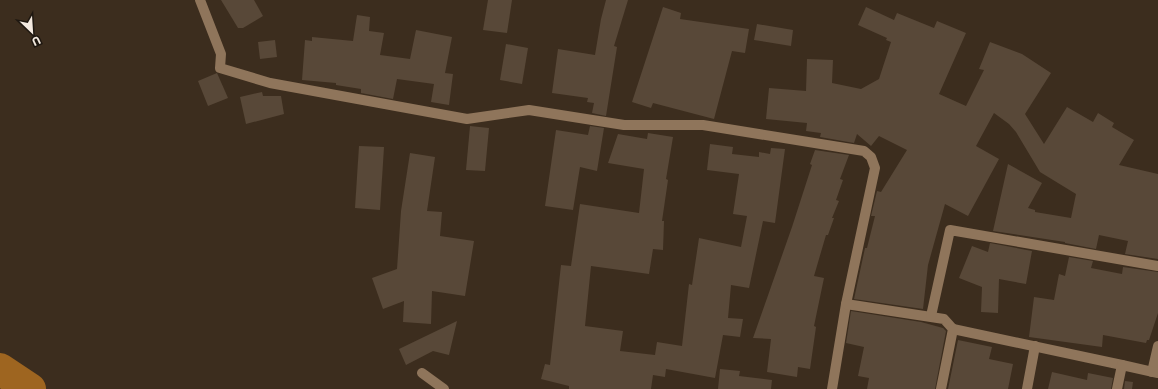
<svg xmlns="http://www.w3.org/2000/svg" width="1158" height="389" viewBox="0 0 1158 389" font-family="Commissioner,sans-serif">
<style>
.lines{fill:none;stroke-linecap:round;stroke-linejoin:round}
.river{stroke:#9e6520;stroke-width:32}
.building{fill:#584838}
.minor{stroke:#8f755b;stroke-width:10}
</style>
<rect width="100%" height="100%" fill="#3c2d1e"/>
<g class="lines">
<path class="river" d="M 0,369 L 30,389"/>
</g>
<g class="building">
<path d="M 221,0 L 254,0 L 263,16 L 243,28 L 238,28 Z"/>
<path d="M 488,0 L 512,0 L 507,33 L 483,30 Z"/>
<path d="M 606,0 L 628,0 L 614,46 L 617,47 L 606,116 L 592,113 L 594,103 L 587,102 L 588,98 L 552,93 L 558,49 L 595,55 L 601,19 Z"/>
<path d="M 663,7 L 681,13 L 680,19 L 749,29 L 745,53 L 732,51 L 714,119 L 653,103 L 651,108 L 632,102 Z"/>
<path d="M 866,7 L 894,20 L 897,13 L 934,28 L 937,21 L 966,33 L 939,94 L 966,106 L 984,70 L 979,69 L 990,42 L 1022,54 L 1051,73 L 1025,114 L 1044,144 L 1067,107 L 1093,122 L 1098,113 L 1114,123 L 1112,127 L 1134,140 L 1119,165 L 1158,174 L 1158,259 L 1125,254 L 1128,241 L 1099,235 L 1096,249 L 1065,243 L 1065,242 L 993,231 L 1008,164 L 1042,183 L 1028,208 L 1035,210 L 1035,212 L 1071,218 L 1076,194 L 1040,172 L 1016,132 L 1009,124 L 994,113 L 976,146 L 999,159 L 968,216 L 945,204 L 928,265 L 923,309 L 854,299 L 865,248 L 867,248 L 875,216 L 871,216 L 877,191 L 881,192 L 907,150 L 879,136 L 871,146 L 857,134 L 854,143 L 820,137 L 821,133 L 806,131 L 807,123 L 766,119 L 769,88 L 806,91 L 807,59 L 833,60 L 832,83 L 861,89 L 879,79 L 891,42 L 886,40 L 887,38 L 858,25 Z"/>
<path d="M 357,15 L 370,17 L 369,31 L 384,33 L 380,55 L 410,59 L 416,30 L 452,37 L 445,73 L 453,74 L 449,105 L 431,102 L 434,84 L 397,79 L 393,99 L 361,93 L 361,89 L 336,85 L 336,83 L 302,80 L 305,40 L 312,41 L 312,37 L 353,41 Z"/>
<path d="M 757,24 L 793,30 L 791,46 L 754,40 Z"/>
<path d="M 275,40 L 277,57 L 260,59 L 258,42 Z"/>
<path d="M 506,44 L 528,48 L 522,84 L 500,80 Z"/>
<path d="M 217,73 L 228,98 L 208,106 L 198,81 Z"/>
<path d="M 262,92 L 263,96 L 281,96 L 284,114 L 246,124 L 240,97 Z"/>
<path d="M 470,126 L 489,128 L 485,171 L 466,170 Z"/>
<path d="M 590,126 L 604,128 L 597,171 L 580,167 L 573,210 L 545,206 L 556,130 L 588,135 Z"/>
<path d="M 648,133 L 673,137 L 666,179 L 668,180 L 662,221 L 664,221 L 663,250 L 653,249 L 649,274 L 591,266 L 585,326 L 623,331 L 620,351 L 655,355 L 657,342 L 682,346 L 689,284 L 692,285 L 699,238 L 741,247 L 747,216 L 733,214 L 739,174 L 707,170 L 710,144 L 733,147 L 732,154 L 759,157 L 759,152 L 770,154 L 771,148 L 785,149 L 775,223 L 763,221 L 749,288 L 731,285 L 728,318 L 743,319 L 740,337 L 723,335 L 715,378 L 666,369 L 665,377 L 653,375 L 651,389 L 569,389 L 569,386 L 541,379 L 545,364 L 550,365 L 561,265 L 571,266 L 580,204 L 639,213 L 644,169 L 608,163 L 618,134 L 647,139 Z"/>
<path d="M 359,146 L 384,147 L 380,210 L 355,208 Z"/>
<path d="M 815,150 L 849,155 L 840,179 L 843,180 L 836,200 L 839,201 L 832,218 L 834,218 L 828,235 L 826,235 L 814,276 L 824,278 L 814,326 L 816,327 L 810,369 L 798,367 L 797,377 L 767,372 L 771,339 L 753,338 L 792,227 L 812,165 L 810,164 Z"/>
<path d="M 410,153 L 435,157 L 427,211 L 442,212 L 440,236 L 474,241 L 465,296 L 432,291 L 431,324 L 403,322 L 404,301 L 383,309 L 372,278 L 397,269 L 401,211 Z"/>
<path d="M 990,243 L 1032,251 L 1026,284 L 999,279 L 998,313 L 981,312 L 982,287 L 959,278 L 972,246 L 988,252 Z"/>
<path d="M 1069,257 L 1093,261 L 1091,268 L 1122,274 L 1123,267 L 1158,272 L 1158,313 L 1149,340 L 1147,340 L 1146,343 L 1103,335 L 1102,347 L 1029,337 L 1034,297 L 1054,300 L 1059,274 L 1065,276 Z"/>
<path d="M 851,311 L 921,322 L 943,328 L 946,331 L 935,389 L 867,389 L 869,378 L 858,376 L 864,347 L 846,343 Z"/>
<path d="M 457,321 L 449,355 L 433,351 L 406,365 L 399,349 Z"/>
<path d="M 958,340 L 992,347 L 989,359 L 1013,364 L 1008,389 L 948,389 Z"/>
<path d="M 720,369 L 740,371 L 739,376 L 772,380 L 771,389 L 718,389 Z"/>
<path d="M 1052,372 L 1087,380 L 1088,373 L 1113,378 L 1111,389 L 1048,389 Z"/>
<path d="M 1125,381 L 1133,382 L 1132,389 L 1124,389 Z"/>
</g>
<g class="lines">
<g class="minor">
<path d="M 200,0 L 221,54 L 220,68 L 270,83 L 467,119 L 529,110 L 624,125 L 703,125 L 864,151 L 871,157 L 875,168 L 846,304 L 832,389"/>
<path d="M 846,304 L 944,319 L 953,329 L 941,389"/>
<path d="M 931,316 L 950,230 L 1158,266"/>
<path d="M 953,329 L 1122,365"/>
<path d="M 1152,372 L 1158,346"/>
<path d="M 422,373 L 444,389"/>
<path d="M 1027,389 L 1035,346"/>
<path d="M 1117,389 L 1122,365 L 1158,373"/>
</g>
</g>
<g transform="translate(32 32) rotate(155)" stroke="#1e1710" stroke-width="3" paint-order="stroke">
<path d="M0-3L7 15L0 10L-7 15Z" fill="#f3e9df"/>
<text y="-6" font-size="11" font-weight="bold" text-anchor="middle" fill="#f3e9df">U</text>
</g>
</svg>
